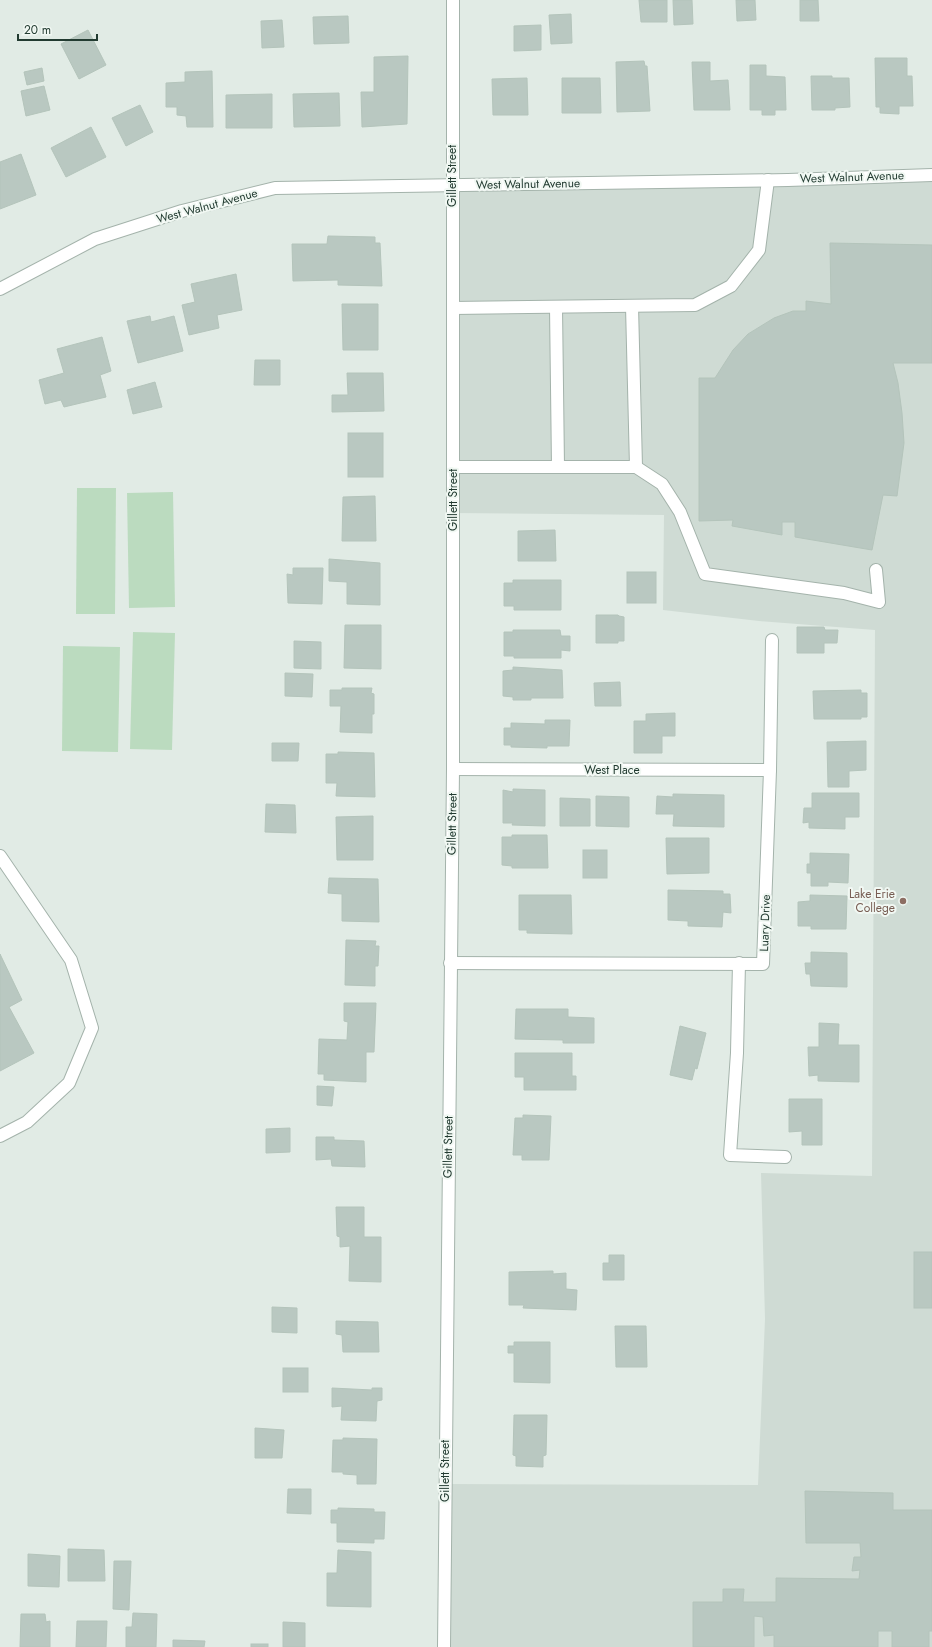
<svg xmlns="http://www.w3.org/2000/svg" width="932" height="1647" viewBox="0 0 932 1647" font-family="Jost,sans-serif">
<style>
.built{fill:#cfdbd4}
.garden{fill:#bbdbbf}
.building{fill:#b9c8c1;stroke:#b4c4bb}
.lines{fill:none;stroke-linecap:round;stroke-linejoin:round}
.service-casing{stroke:#a4b3ab;stroke-width:14}
.minor-casing{stroke:#a4b3ab;stroke-width:14}
.service{stroke:#fff;stroke-width:12}
.minor{stroke:#fff;stroke-width:12}
.education-dot{fill:#8d6e63;stroke:#f1f8f3;stroke-width:1.5}
.labels{text-anchor:middle;dominant-baseline:central;stroke-width:4;stroke-linejoin:round;paint-order:stroke}
.street-label{font-size:12px;fill:#223b31;stroke:#f1f8f3}
.education-label{font-size:12px;fill:#785e54;stroke:#f1f8f3;text-anchor:end}
</style>
<rect width="100%" height="100%" fill="#e1ebe5"/>
<path class="built" d="M 932,175 L 932,1647 L 444,1647 L 445,1484 L 758,1485 L 765,1319 L 761,1173 L 872,1176 L 875,630 L 759,621 L 663,610 L 664,515 L 453,513 L 452,185 Z"/>
<g class="garden">
<path d="M 77,488 L 116,488 L 115,614 L 76,614 Z"/>
<path d="M 173,492 L 175,607 L 129,608 L 127,493 Z"/>
<path d="M 133,632 L 175,633 L 172,750 L 130,749 Z"/>
<path d="M 63,646 L 120,647 L 118,752 L 62,751 Z"/>
</g>
<g class="building">
<path d="M 639,0 L 667,0 L 667,22 L 641,22 Z"/>
<path d="M 673,0 L 692,0 L 693,24 L 674,25 Z"/>
<path d="M 736,0 L 755,0 L 756,20 L 737,21 Z"/>
<path d="M 800,0 L 818,0 L 819,21 L 800,21 Z"/>
<path d="M 571,14 L 572,43 L 551,44 L 549,15 Z"/>
<path d="M 348,16 L 349,43 L 314,44 L 313,17 Z"/>
<path d="M 282,20 L 284,47 L 262,48 L 261,21 Z"/>
<path d="M 541,25 L 541,50 L 514,51 L 514,26 Z"/>
<path d="M 88,30 L 106,65 L 79,79 L 61,44 Z"/>
<path d="M 408,56 L 407,124 L 362,127 L 361,92 L 374,92 L 374,57 Z"/>
<path d="M 875,58 L 907,58 L 907,76 L 912,76 L 913,106 L 899,106 L 899,114 L 880,113 L 880,107 L 876,107 Z"/>
<path d="M 644,61 L 645,66 L 647,66 L 650,111 L 617,112 L 616,62 Z"/>
<path d="M 692,62 L 710,62 L 710,81 L 728,80 L 730,110 L 694,110 Z"/>
<path d="M 750,65 L 766,65 L 766,76 L 785,77 L 786,110 L 775,110 L 775,115 L 762,115 L 762,110 L 750,110 Z"/>
<path d="M 42,68 L 44,81 L 27,85 L 24,72 Z"/>
<path d="M 212,71 L 213,127 L 187,127 L 186,116 L 177,115 L 177,107 L 166,107 L 166,83 L 185,82 L 185,72 Z"/>
<path d="M 811,76 L 832,76 L 832,78 L 849,78 L 850,107 L 835,108 L 835,110 L 812,110 Z"/>
<path d="M 527,78 L 528,115 L 493,115 L 492,79 Z"/>
<path d="M 562,78 L 600,78 L 601,113 L 562,113 Z"/>
<path d="M 44,86 L 50,110 L 26,116 L 21,91 Z"/>
<path d="M 339,93 L 340,126 L 294,127 L 293,94 Z"/>
<path d="M 272,94 L 272,128 L 226,128 L 226,95 Z"/>
<path d="M 140,105 L 153,132 L 126,146 L 112,118 Z"/>
<path d="M 91,127 L 106,157 L 66,177 L 51,148 Z"/>
<path d="M 21,154 L 36,195 L 0,209 L 0,162 Z"/>
<path d="M 328,236 L 375,237 L 375,243 L 380,243 L 382,286 L 338,285 L 338,280 L 293,281 L 292,244 L 327,244 Z"/>
<path d="M 830,243 L 932,245 L 932,363 L 893,363 L 898,383 L 902,413 L 904,443 L 897,496 L 883,495 L 872,550 L 795,537 L 795,522 L 782,522 L 782,535 L 732,526 L 733,520 L 699,521 L 699,378 L 715,378 L 733,350 L 748,334 L 774,318 L 793,311 L 806,311 L 806,301 L 831,304 Z"/>
<path d="M 236,274 L 242,310 L 217,315 L 219,328 L 189,335 L 182,305 L 195,302 L 191,284 Z"/>
<path d="M 342,304 L 378,304 L 378,350 L 343,350 Z"/>
<path d="M 150,316 L 151,322 L 174,316 L 183,351 L 138,363 L 127,321 Z"/>
<path d="M 102,337 L 111,371 L 100,375 L 106,397 L 64,407 L 61,400 L 45,404 L 39,380 L 64,373 L 57,349 Z"/>
<path d="M 255,360 L 280,360 L 280,385 L 254,385 Z"/>
<path d="M 347,373 L 383,373 L 384,411 L 332,412 L 332,395 L 348,395 Z"/>
<path d="M 155,382 L 162,407 L 133,414 L 127,390 Z"/>
<rect x="348" y="433" width="35" height="44"/>
<path d="M 375,496 L 376,541 L 342,541 L 343,497 Z"/>
<path d="M 555,530 L 556,561 L 518,561 L 518,531 Z"/>
<path d="M 329,559 L 380,563 L 380,605 L 347,604 L 347,582 L 329,581 Z"/>
<path d="M 293,568 L 323,568 L 322,604 L 288,603 L 287,574 L 293,575 Z"/>
<rect x="627" y="572" width="29" height="31"/>
<path d="M 513,580 L 561,580 L 561,610 L 514,610 L 514,606 L 504,606 L 504,583 L 513,583 Z"/>
<path d="M 596,615 L 618,615 L 619,616 L 624,617 L 624,641 L 618,641 L 618,643 L 596,643 Z"/>
<path d="M 345,625 L 381,625 L 381,669 L 344,668 Z"/>
<path d="M 797,627 L 824,627 L 825,630 L 838,630 L 837,643 L 824,643 L 824,653 L 797,653 Z"/>
<path d="M 513,630 L 560,630 L 561,636 L 570,636 L 570,651 L 561,650 L 561,658 L 514,658 L 514,656 L 504,656 L 504,632 L 513,632 Z"/>
<path d="M 294,641 L 321,642 L 321,669 L 294,668 Z"/>
<path d="M 513,667 L 562,670 L 563,698 L 531,698 L 531,700 L 513,700 L 513,697 L 503,696 L 503,671 L 513,670 Z"/>
<path d="M 285,673 L 313,674 L 312,697 L 285,696 Z"/>
<path d="M 620,682 L 621,706 L 595,706 L 594,683 Z"/>
<path d="M 342,688 L 372,688 L 371,693 L 374,694 L 374,714 L 372,714 L 372,733 L 340,732 L 341,706 L 330,706 L 330,690 L 342,690 Z"/>
<path d="M 861,690 L 861,693 L 867,693 L 867,717 L 861,717 L 861,719 L 814,719 L 813,691 Z"/>
<path d="M 675,713 L 675,736 L 662,736 L 662,753 L 634,753 L 634,721 L 646,721 L 646,714 Z"/>
<path d="M 545,720 L 570,720 L 569,746 L 547,746 L 547,748 L 511,747 L 511,745 L 504,745 L 504,728 L 511,728 L 511,723 L 545,724 Z"/>
<path d="M 866,741 L 866,770 L 849,771 L 849,787 L 828,787 L 827,742 Z"/>
<path d="M 272,743 L 299,743 L 298,761 L 272,761 Z"/>
<path d="M 338,752 L 374,753 L 375,797 L 336,796 L 337,783 L 326,783 L 326,754 L 338,754 Z"/>
<path d="M 513,789 L 545,790 L 545,826 L 512,825 L 513,823 L 503,823 L 503,790 L 513,792 Z"/>
<path d="M 812,793 L 859,793 L 859,817 L 845,817 L 845,829 L 809,828 L 809,822 L 803,823 L 804,808 L 812,808 Z"/>
<path d="M 673,794 L 724,795 L 724,827 L 673,826 L 674,814 L 656,814 L 657,796 L 673,797 Z"/>
<path d="M 596,796 L 629,797 L 629,827 L 596,826 Z"/>
<path d="M 560,798 L 590,799 L 590,826 L 560,826 Z"/>
<path d="M 266,804 L 295,805 L 296,833 L 265,832 Z"/>
<path d="M 373,816 L 373,860 L 337,860 L 336,817 Z"/>
<path d="M 512,835 L 547,835 L 548,868 L 512,868 L 512,866 L 502,865 L 502,837 L 512,837 Z"/>
<path d="M 666,838 L 709,838 L 709,873 L 667,874 Z"/>
<rect x="583" y="850" width="24" height="28"/>
<path d="M 810,853 L 849,854 L 848,883 L 828,882 L 828,886 L 811,886 L 811,873 L 807,873 L 807,864 L 810,864 Z"/>
<path d="M 329,878 L 378,879 L 379,922 L 342,921 L 342,894 L 328,893 Z"/>
<path d="M 668,890 L 723,891 L 723,894 L 730,894 L 731,913 L 723,912 L 722,927 L 688,926 L 688,921 L 668,920 Z"/>
<path d="M 519,895 L 571,895 L 572,934 L 527,933 L 527,930 L 519,930 Z"/>
<path d="M 810,895 L 847,896 L 846,929 L 811,929 L 811,926 L 798,926 L 798,902 L 810,901 Z"/>
<path d="M 346,940 L 376,941 L 375,946 L 379,946 L 378,966 L 375,966 L 375,986 L 345,985 Z"/>
<path d="M 811,952 L 847,953 L 847,987 L 811,986 L 810,974 L 806,974 L 805,963 L 811,963 Z"/>
<path d="M 0,954 L 22,1000 L 9,1007 L 34,1053 L 0,1071 Z"/>
<path d="M 344,1003 L 376,1003 L 374,1052 L 366,1052 L 366,1082 L 324,1080 L 324,1074 L 318,1074 L 319,1039 L 347,1040 L 348,1022 L 344,1021 Z"/>
<path d="M 516,1009 L 568,1009 L 568,1017 L 594,1018 L 594,1043 L 563,1043 L 563,1040 L 515,1039 Z"/>
<path d="M 819,1023 L 839,1024 L 838,1045 L 859,1045 L 859,1082 L 818,1081 L 818,1075 L 809,1076 L 808,1047 L 819,1047 Z"/>
<path d="M 680,1026 L 706,1033 L 697,1069 L 695,1068 L 692,1080 L 670,1075 Z"/>
<path d="M 515,1053 L 572,1053 L 572,1076 L 576,1076 L 576,1090 L 524,1090 L 524,1077 L 515,1077 Z"/>
<path d="M 317,1086 L 334,1087 L 332,1106 L 317,1105 Z"/>
<path d="M 789,1099 L 822,1099 L 822,1145 L 802,1145 L 802,1131 L 789,1132 Z"/>
<path d="M 523,1115 L 551,1116 L 549,1160 L 522,1160 L 522,1155 L 513,1155 L 515,1118 L 523,1118 Z"/>
<path d="M 290,1128 L 290,1152 L 266,1153 L 266,1129 Z"/>
<path d="M 316,1137 L 334,1137 L 334,1140 L 364,1141 L 365,1167 L 332,1166 L 331,1159 L 316,1160 Z"/>
<path d="M 336,1207 L 364,1207 L 364,1237 L 381,1237 L 381,1282 L 349,1281 L 350,1246 L 340,1247 L 340,1237 L 337,1236 Z"/>
<rect x="914" y="1252" width="18" height="56"/>
<path d="M 609,1255 L 624,1255 L 624,1280 L 603,1280 L 603,1263 L 609,1263 Z"/>
<path d="M 553,1271 L 553,1274 L 566,1273 L 566,1289 L 577,1290 L 576,1310 L 523,1308 L 524,1305 L 509,1305 L 509,1272 Z"/>
<path d="M 272,1307 L 297,1308 L 297,1333 L 272,1332 Z"/>
<path d="M 336,1321 L 378,1322 L 379,1352 L 343,1352 L 342,1335 L 336,1334 Z"/>
<path d="M 615,1326 L 646,1326 L 647,1367 L 616,1367 Z"/>
<path d="M 514,1342 L 550,1342 L 550,1383 L 514,1382 L 514,1353 L 508,1353 L 508,1346 L 514,1346 Z"/>
<rect x="283" y="1368" width="25" height="24"/>
<path d="M 332,1388 L 372,1390 L 372,1388 L 382,1388 L 382,1400 L 377,1401 L 376,1421 L 341,1420 L 342,1406 L 332,1407 Z"/>
<path d="M 514,1415 L 547,1415 L 546,1455 L 543,1456 L 543,1467 L 516,1466 L 516,1456 L 513,1455 Z"/>
<path d="M 255,1428 L 284,1430 L 282,1458 L 255,1458 Z"/>
<path d="M 343,1438 L 377,1439 L 376,1484 L 357,1484 L 357,1475 L 343,1474 L 343,1472 L 332,1472 L 333,1440 L 343,1440 Z"/>
<path d="M 288,1489 L 311,1489 L 311,1514 L 287,1513 Z"/>
<path d="M 805,1491 L 893,1493 L 893,1510 L 932,1510 L 932,1631 L 929,1631 L 929,1647 L 892,1647 L 892,1631 L 878,1631 L 878,1647 L 774,1647 L 774,1635 L 764,1636 L 763,1617 L 754,1616 L 754,1647 L 693,1647 L 693,1602 L 723,1602 L 723,1589 L 744,1589 L 743,1602 L 776,1602 L 776,1578 L 859,1579 L 860,1570 L 852,1571 L 854,1557 L 861,1557 L 860,1543 L 806,1543 Z"/>
<path d="M 338,1508 L 374,1509 L 374,1512 L 385,1512 L 384,1539 L 374,1539 L 374,1543 L 337,1542 L 337,1523 L 331,1523 L 331,1510 L 338,1510 Z"/>
<path d="M 68,1549 L 104,1550 L 105,1581 L 68,1581 Z"/>
<path d="M 338,1550 L 371,1552 L 371,1607 L 327,1606 L 327,1573 L 337,1573 Z"/>
<path d="M 28,1554 L 60,1556 L 59,1587 L 28,1586 Z"/>
<path d="M 114,1561 L 131,1561 L 129,1610 L 113,1609 Z"/>
<path d="M 133,1613 L 157,1614 L 156,1647 L 126,1647 L 126,1627 L 132,1627 Z"/>
<path d="M 21,1614 L 45,1614 L 46,1622 L 50,1621 L 50,1647 L 20,1647 Z"/>
<path d="M 77,1621 L 107,1621 L 106,1647 L 76,1647 Z"/>
<path d="M 283,1622 L 305,1623 L 305,1647 L 283,1647 Z"/>
<path d="M 173,1640 L 205,1641 L 204,1647 L 173,1647 Z"/>
<rect x="251" y="1644" width="17" height="3"/>
</g>
<g class="lines">
<defs>
<g id="service">
<path d="M 632,306 L 636,467"/>
<path d="M 556,307 L 558,467"/>
<path d="M 453,308 L 695,305 L 731,286 L 759,250 L 768,180"/>
<path d="M 453,467 L 636,467 L 662,484 L 680,512 L 705,574 L 844,593 L 879,602 L 876,570"/>
<path d="M 0,856 L 71,960 L 92,1028 L 69,1083 L 27,1122 L 0,1136"/>
<path d="M 739,963 L 737,1053 L 730,1155 L 785,1157"/>
</g>
<g id="minor">
<path d="M 0,289 L 95,239 L 182,211 L 275,188 L 788,180 L 932,175"/>
<path d="M 453,769 L 770,770"/>
<path d="M 450,963 L 763,964 L 770,770 L 772,640"/>
<path d="M 444,1647 L 453,769 L 453,0"/>
</g>
</defs>
<use href="#service" class="service-casing"/>
<use href="#minor" class="minor-casing"/>
<use href="#service" class="service"/>
<use href="#minor" class="minor"/>
</g>
<circle class="education-dot" cx="903" cy="901" r="4"/>
<g class="labels">
<g class="street-label">
<text transform="translate(452 176) rotate(-90)">Gillett Street</text>
<text transform="translate(852 177) rotate(-2)">West Walnut Avenue</text>
<text transform="translate(528 184) rotate(-1)">West Walnut Avenue</text>
<text transform="translate(207 206) rotate(-15)">West Walnut Avenue</text>
<text transform="translate(453 500) rotate(-90)">Gillett Street</text>
<text x="612" y="770">West Place</text>
<text transform="translate(452 824) rotate(-89)">Gillett Street</text>
<text transform="translate(765 923) rotate(-88)">Luary Drive</text>
<text transform="translate(448 1147) rotate(-89)">Gillett Street</text>
<text transform="translate(445 1471) rotate(-90)">Gillett Street</text>
</g>
<g class="education-label">
<text x="895" y="894">Lake Erie<tspan x="895" dy="14">College</tspan></text>
</g>
</g>
<path d="M18 34v6h79v-6" fill="none" stroke="#223b31" stroke-width="2"/>
<text x="24" y="34" font-size="12" fill="#223b31" stroke="#f1f8f3" stroke-width="3" paint-order="stroke">20 m</text>
</svg>
